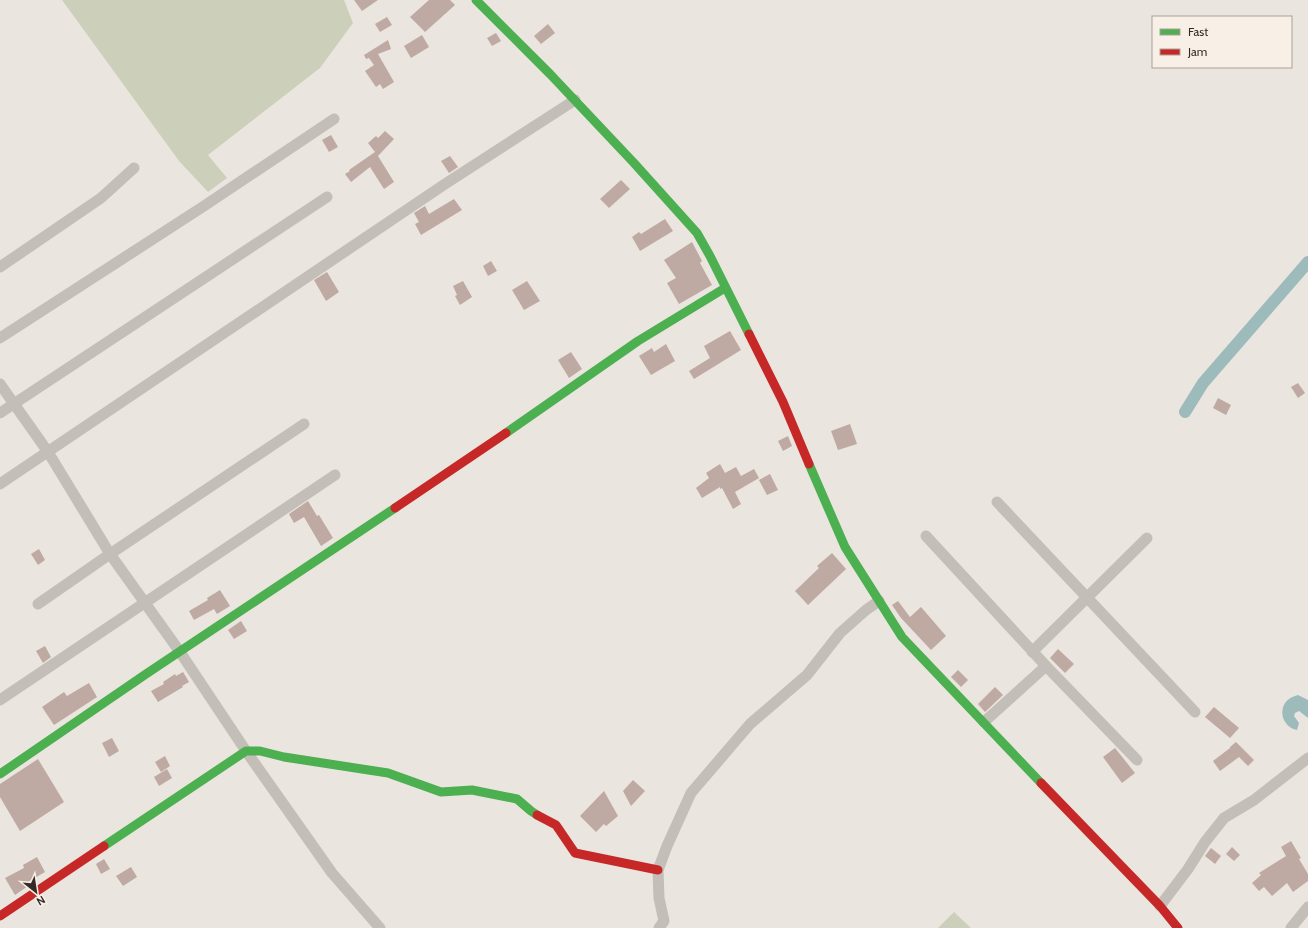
<svg xmlns="http://www.w3.org/2000/svg" width="1308" height="928" viewBox="0 0 1308 928" font-family="Cabin,sans-serif">
<style>
.green{fill:#ccd0ba}
.water{fill:#9dbbbb}
.lines{fill:none;stroke-linecap:round;stroke-linejoin:round}
.canal{stroke:#9dbbbb;stroke-width:12}
.building{fill:#beaaa2}
.street{stroke:#c4beb8;stroke-width:11}
.fast{stroke:#4caf50;stroke-width:9}
.jam{stroke:#c62828;stroke-width:9}
</style>
<rect width="100%" height="100%" fill="#ebe5df"/>
<g class="green">
<path d="M 62,0 L 344,0 L 353,23 L 320,68 L 208,155 L 227,178 L 208,192 L 179,161 Z"/>
<path d="M 954,912 L 971,928 L 938,928 Z"/>
</g>
<path class="water" d="M 1298,695 L 1308,700 L 1308,718 L 1299,711 L 1295,713 L 1294,716 L 1299,723 L 1297,730 C 1282,727 1277,708 1289,699 C 1291,697 1295,696 1298,695 Z"/>
<g class="lines">
<path class="canal" d="M 1185,412 L 1203,383 L 1308,262"/>
</g>
<g class="building">
<path d="M 354,0 L 378,0 L 362,11 Z"/>
<path d="M 429,0 L 450,0 L 455,5 L 425,32 L 410,17 Z"/>
<path d="M 387,17 L 392,25 L 380,32 L 375,24 Z"/>
<path d="M 548,24 L 555,33 L 541,44 L 534,36 Z"/>
<path d="M 496,33 L 501,41 L 492,46 L 487,38 Z"/>
<path d="M 422,35 L 429,47 L 411,58 L 404,46 Z"/>
<path d="M 388,40 L 391,49 L 378,54 L 394,82 L 383,89 L 380,84 L 376,87 L 365,71 L 374,65 L 369,58 L 366,59 L 364,55 Z"/>
<path d="M 385,131 L 394,139 L 378,156 L 394,182 L 384,189 L 370,167 L 351,182 L 345,174 L 350,171 L 349,170 L 375,152 L 368,143 L 376,136 L 378,138 Z"/>
<path d="M 331,135 L 338,147 L 329,152 L 322,140 Z"/>
<path d="M 450,156 L 458,167 L 449,173 L 441,161 Z"/>
<path d="M 621,180 L 630,189 L 609,208 L 600,199 Z"/>
<path d="M 454,199 L 462,210 L 421,235 L 415,224 L 419,222 L 414,213 L 425,206 L 429,214 Z"/>
<path d="M 665,219 L 673,231 L 640,251 L 632,237 L 639,232 L 641,234 Z"/>
<path d="M 692,242 L 702,261 L 700,263 L 712,285 L 679,304 L 667,283 L 676,278 L 664,260 Z"/>
<path d="M 491,261 L 497,271 L 488,276 L 483,266 Z"/>
<path d="M 327,272 L 339,292 L 326,301 L 314,280 Z"/>
<path d="M 463,281 L 472,297 L 460,305 L 455,296 L 457,295 L 453,286 Z"/>
<path d="M 527,281 L 540,301 L 524,310 L 512,290 Z"/>
<path d="M 730,331 L 741,350 L 694,379 L 689,371 L 710,358 L 704,346 Z"/>
<path d="M 666,344 L 675,361 L 651,375 L 639,356 L 652,348 L 654,352 Z"/>
<path d="M 571,352 L 582,369 L 569,378 L 558,360 Z"/>
<path d="M 1298,383 L 1305,393 L 1298,398 L 1291,387 Z"/>
<path d="M 1218,398 L 1231,405 L 1226,415 L 1213,408 Z"/>
<path d="M 850,424 L 857,444 L 838,450 L 831,431 Z"/>
<path d="M 788,436 L 792,446 L 783,451 L 778,441 Z"/>
<path d="M 720,464 L 725,473 L 736,467 L 741,476 L 754,469 L 759,478 L 735,492 L 741,504 L 733,509 L 722,488 L 720,489 L 720,487 L 702,498 L 696,488 L 709,478 L 706,473 Z"/>
<path d="M 770,474 L 778,490 L 767,495 L 759,480 Z"/>
<path d="M 308,501 L 317,516 L 319,515 L 333,538 L 321,546 L 304,517 L 294,523 L 289,514 Z"/>
<path d="M 39,549 L 45,560 L 38,565 L 31,554 Z"/>
<path d="M 832,553 L 846,569 L 808,605 L 795,591 L 819,568 L 817,566 Z"/>
<path d="M 220,590 L 230,606 L 217,614 L 214,609 L 194,620 L 189,611 L 208,600 L 207,598 Z"/>
<path d="M 898,601 L 910,617 L 921,607 L 946,636 L 931,650 L 901,618 L 892,605 Z"/>
<path d="M 241,621 L 247,631 L 234,639 L 228,630 Z"/>
<path d="M 45,646 L 51,657 L 43,663 L 36,651 Z"/>
<path d="M 1058,649 L 1074,664 L 1065,673 L 1050,658 Z"/>
<path d="M 958,670 L 968,680 L 961,687 L 951,677 Z"/>
<path d="M 183,672 L 189,682 L 182,686 L 183,687 L 158,702 L 151,691 L 164,684 L 163,682 L 175,674 L 176,676 Z"/>
<path d="M 89,683 L 97,697 L 54,725 L 42,707 L 64,692 L 67,696 Z"/>
<path d="M 995,687 L 1003,695 L 985,712 L 978,704 Z"/>
<path d="M 1214,707 L 1239,728 L 1230,738 L 1205,717 Z"/>
<path d="M 112,738 L 119,751 L 109,757 L 102,743 Z"/>
<path d="M 1236,742 L 1254,760 L 1248,766 L 1239,757 L 1220,771 L 1213,761 L 1230,748 L 1230,747 Z"/>
<path d="M 1115,748 L 1135,773 L 1122,783 L 1103,757 Z"/>
<path d="M 165,756 L 170,766 L 161,772 L 155,762 Z"/>
<path d="M 38,759 L 64,802 L 20,831 L 0,797 L 0,784 Z"/>
<path d="M 167,769 L 172,778 L 159,786 L 154,777 Z"/>
<path d="M 633,780 L 645,791 L 631,806 L 623,791 Z"/>
<path d="M 604,791 L 618,816 L 606,826 L 604,824 L 596,832 L 580,816 Z"/>
<path d="M 1291,841 L 1301,858 L 1299,859 L 1308,874 L 1308,881 L 1293,892 L 1287,883 L 1272,896 L 1264,887 L 1259,891 L 1252,883 L 1261,875 L 1259,873 L 1286,856 L 1281,847 Z"/>
<path d="M 1232,847 L 1240,855 L 1234,861 L 1226,854 Z"/>
<path d="M 1211,848 L 1221,856 L 1215,864 L 1205,856 Z"/>
<path d="M 37,857 L 45,872 L 26,883 L 28,886 L 15,895 L 5,878 L 24,868 L 23,865 Z"/>
<path d="M 104,859 L 110,869 L 101,874 L 96,864 Z"/>
<path d="M 131,867 L 137,877 L 123,886 L 116,876 Z"/>
</g>
<g class="lines">
<g class="street">
<path d="M 0,267 L 101,198 L 134,168"/>
<path d="M 0,338 L 204,206 L 334,119"/>
<path d="M 0,384 L 48,452 L 110,554 L 180,652 L 246,751 L 332,873 L 380,928"/>
<path d="M 0,413 L 327,197"/>
<path d="M 0,484 L 445,184 L 575,100"/>
<path d="M 997,502 L 1195,712"/>
<path d="M 926,536 L 1046,666 L 984,722"/>
<path d="M 38,604 L 110,554 L 304,424"/>
<path d="M 1032,652 L 1147,538"/>
<path d="M 1046,666 L 1137,760"/>
<path d="M 0,700 L 335,475"/>
<path d="M 1160,906 L 1188,869 L 1205,842 L 1224,818 L 1254,800 L 1308,758"/>
<path d="M 659,928 L 664,921 L 659,898 L 658,870 L 667,846 L 691,793 L 750,724 L 807,675 L 840,633 L 866,610 L 879,601"/>
<path d="M 1291,928 L 1308,907"/>
</g>
<g class="fast">
<path d="M 476,0 L 550,74 L 634,163 L 697,233 L 710,256 L 749,334"/>
<path d="M 506,433 L 638,341 L 725,288"/>
<path d="M 809,464 L 845,547 L 902,637 L 1041,783"/>
<path d="M 0,774 L 146,674 L 395,508"/>
<path d="M 104,846 L 246,751 L 260,751 L 284,757 L 388,773 L 441,792 L 472,790 L 517,799 L 531,811 L 537,815"/>
</g>
<g class="jam">
<path d="M 749,334 L 783,402 L 809,464"/>
<path d="M 395,508 L 506,433"/>
<path d="M 1041,783 L 1160,906 L 1178,928"/>
<path d="M 537,815 L 556,825 L 575,853 L 658,870"/>
<path d="M 0,916 L 104,846"/>
</g>
</g>
<rect x="1152" y="16" width="140" height="52" fill="#f8f0e6" stroke="#aaa19a"/>
<rect x="1160" y="29" width="20" height="6" fill="#4caf50" stroke="#aaa19a"/>
<text x="1188" y="36" font-size="12" fill="#342b27">Fast</text>
<rect x="1160" y="49" width="20" height="6" fill="#c62828" stroke="#aaa19a"/>
<text x="1188" y="56" font-size="12" fill="#342b27">Jam</text>
<g transform="translate(36 892) rotate(150)" stroke="#f8f0e6" stroke-width="3" paint-order="stroke">
<path d="M0-3L7 15L0 10L-7 15Z" fill="#342b27"/>
<text y="-6" font-size="11" font-weight="bold" text-anchor="middle" fill="#342b27">N</text>
</g>
</svg>
